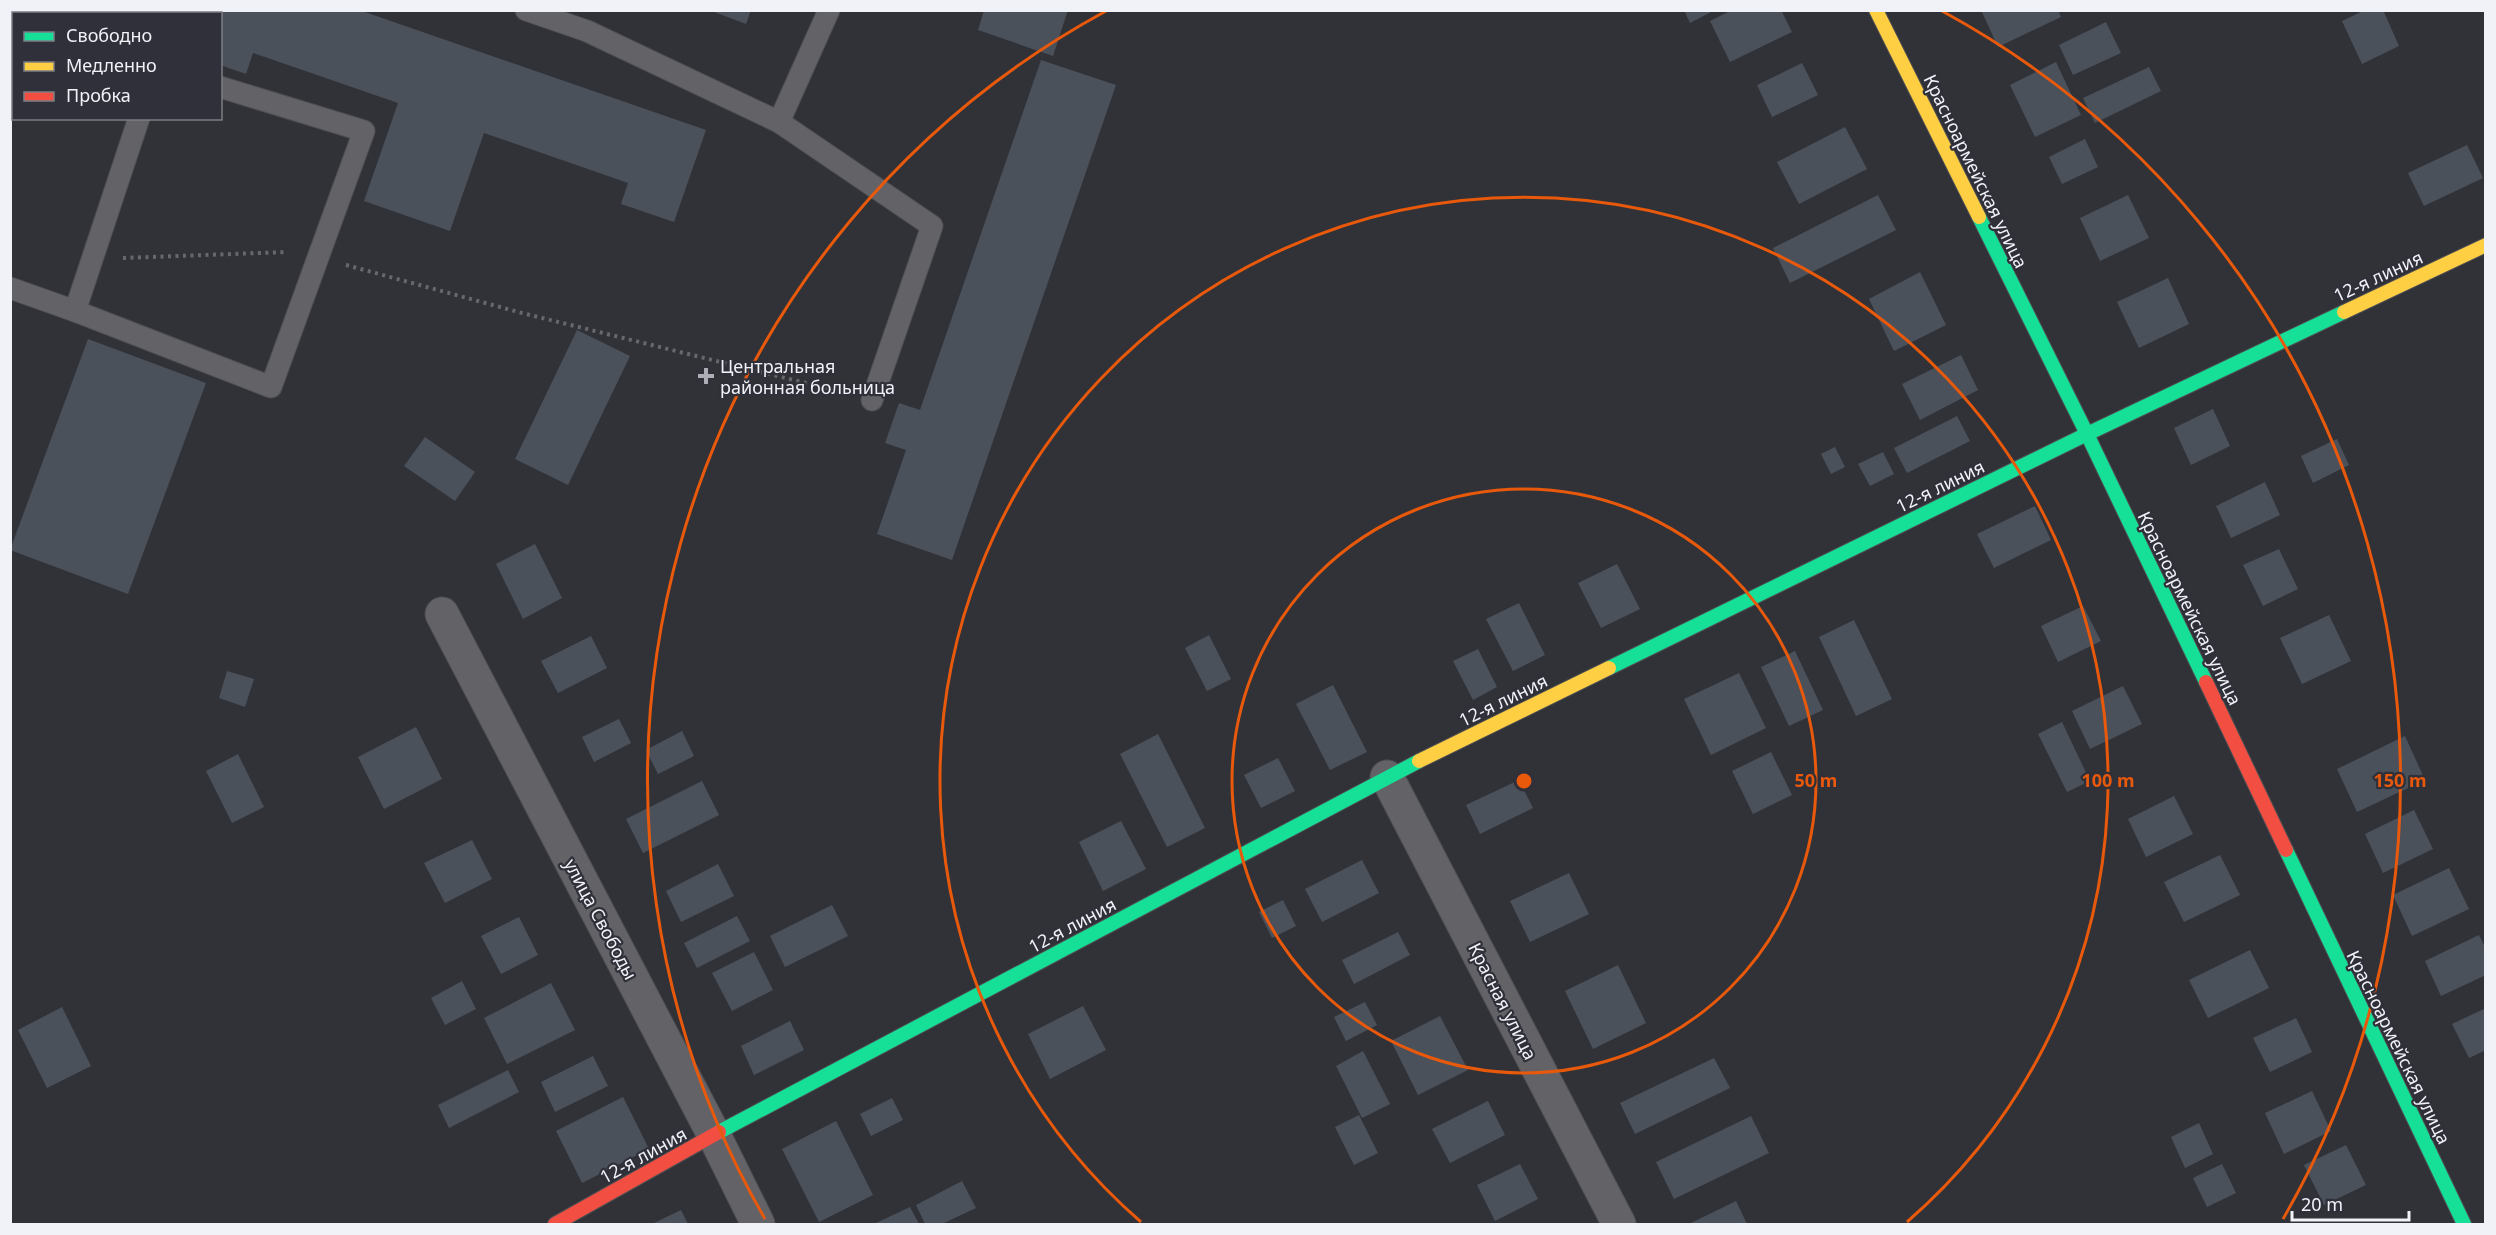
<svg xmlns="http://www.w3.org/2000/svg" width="2496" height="1235" viewBox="0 0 2496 1235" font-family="'Noto Sans',sans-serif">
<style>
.building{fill:#4b515b}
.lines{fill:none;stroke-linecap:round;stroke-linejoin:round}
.lane-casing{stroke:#4d4e52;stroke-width:23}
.street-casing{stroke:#4d4e52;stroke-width:35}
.fast-casing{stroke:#4d4e52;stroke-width:16}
.slow-casing{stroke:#4d4e52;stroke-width:16}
.jam-casing{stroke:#4d4e52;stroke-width:16}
.path{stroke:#68686c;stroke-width:4;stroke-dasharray:3 4.5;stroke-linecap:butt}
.lane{stroke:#636367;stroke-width:21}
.street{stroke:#636367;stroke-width:33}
.fast{stroke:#16e098;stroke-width:14}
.slow{stroke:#ffcf43;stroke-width:14}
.jam{stroke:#f24e42;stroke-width:14}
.ring{fill:none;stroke:#e8590c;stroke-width:3}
.poi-dot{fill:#aeafb4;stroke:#2f3039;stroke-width:2}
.labels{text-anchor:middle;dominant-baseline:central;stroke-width:4.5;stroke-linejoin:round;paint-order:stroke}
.street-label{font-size:18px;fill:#f1f2f8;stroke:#2f3039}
.poi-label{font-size:18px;fill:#f1f2f8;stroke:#2f3039;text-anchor:start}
.centre{fill:#e8590c;stroke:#2f3039;stroke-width:3}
.ring-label{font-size:18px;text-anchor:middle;font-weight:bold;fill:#e8590c;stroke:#2f3039;stroke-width:4.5;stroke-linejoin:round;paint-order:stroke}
</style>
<rect width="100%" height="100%" fill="#313237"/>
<g class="building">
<path d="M 211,10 L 359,10 L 706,130 L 674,222 L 621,204 L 628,183 L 484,133 L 450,231 L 364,201 L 398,103 L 253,53 L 246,74 L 220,65 L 220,14 L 210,14 Z"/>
<path d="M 709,10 L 751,10 L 746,24 Z"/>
<path d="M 984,10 L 1068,10 L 1053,56 L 978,30 Z"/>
<path d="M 1684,10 L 1715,10 L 1690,23 Z"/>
<path d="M 1732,10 L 1781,10 L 1792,32 L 1730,62 L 1710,21 Z"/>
<path d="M 1981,10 L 2058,10 L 2061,17 L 1998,47 Z"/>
<path d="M 2365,10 L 2383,10 L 2399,46 L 2362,64 L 2342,21 Z"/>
<path d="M 2106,22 L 2121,53 L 2073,75 L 2059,45 Z"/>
<path d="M 1041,60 L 1116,85 L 952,560 L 877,534 L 906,450 L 885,443 L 899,403 L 920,410 Z"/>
<path d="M 2056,62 L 2081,115 L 2035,137 L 2010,85 Z"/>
<path d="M 1802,63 L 1818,95 L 1772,117 L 1757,85 Z"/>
<path d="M 2149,67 L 2161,91 L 2095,123 L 2083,98 Z"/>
<path d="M 1845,127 L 1867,169 L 1799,204 L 1777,162 Z"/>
<path d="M 2085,139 L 2098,167 L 2062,184 L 2049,157 Z"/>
<path d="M 2467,145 L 2483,178 L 2424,206 L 2408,173 Z"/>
<path d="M 1878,195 L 1896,230 L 1790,283 L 1773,248 Z"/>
<path d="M 2128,195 L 2149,238 L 2100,261 L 2080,218 Z"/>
<path d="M 1920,272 L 1946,325 L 1894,351 L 1869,299 Z"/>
<path d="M 2168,278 L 2189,324 L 2139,348 L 2117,302 Z"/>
<path d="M 577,330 L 630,356 L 568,485 L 515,459 Z"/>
<path d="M 88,339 L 206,383 L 128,594 L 10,550 Z"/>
<path d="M 1961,355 L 1978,390 L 1920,420 L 1902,384 Z"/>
<path d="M 2213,409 L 2230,446 L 2191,465 L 2174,428 Z"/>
<path d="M 1957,416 L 1970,441 L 1907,473 L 1894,448 Z"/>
<path d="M 425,437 L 475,472 L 455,501 L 404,466 Z"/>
<path d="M 2337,439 L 2349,465 L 2313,483 L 2301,456 Z"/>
<path d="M 1835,447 L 1845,467 L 1831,474 L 1821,454 Z"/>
<path d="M 1883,452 L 1894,474 L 1870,486 L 1858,464 Z"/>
<path d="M 2265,482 L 2280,515 L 2231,538 L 2216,506 Z"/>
<path d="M 2035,506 L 2051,540 L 1994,568 L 1977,534 Z"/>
<path d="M 535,544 L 562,598 L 523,619 L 496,564 Z"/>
<path d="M 2279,549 L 2298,589 L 2263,606 L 2243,565 Z"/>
<path d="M 1617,564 L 1640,609 L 1601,628 L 1578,583 Z"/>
<path d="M 1519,603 L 1545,655 L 1513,671 L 1486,619 Z"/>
<path d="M 2083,606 L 2101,641 L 2058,662 L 2041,626 Z"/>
<path d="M 2329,615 L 2351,661 L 2302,684 L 2280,638 Z"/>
<path d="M 1854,620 L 1892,699 L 1856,716 L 1819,637 Z"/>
<path d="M 1209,635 L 1231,679 L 1207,691 L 1185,648 Z"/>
<path d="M 591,636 L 607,668 L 558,693 L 541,661 Z"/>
<path d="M 1478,649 L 1497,687 L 1473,700 L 1453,661 Z"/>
<path d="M 1795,651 L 1823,710 L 1789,726 L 1761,667 Z"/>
<path d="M 227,671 L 254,679 L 245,707 L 219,698 Z"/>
<path d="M 1739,673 L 1766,728 L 1711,755 L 1684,699 Z"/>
<path d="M 1333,685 L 1367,752 L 1330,770 L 1296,704 Z"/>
<path d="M 2123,686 L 2142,724 L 2090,749 L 2072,711 Z"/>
<path d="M 619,719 L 631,743 L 594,762 L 582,737 Z"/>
<path d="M 2062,722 L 2090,781 L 2067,792 L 2038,734 Z"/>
<path d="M 416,727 L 442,779 L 384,809 L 358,757 Z"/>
<path d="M 682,731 L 694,756 L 658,774 L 646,750 Z"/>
<path d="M 1158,734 L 1205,828 L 1167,847 L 1120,754 Z"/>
<path d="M 2405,736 L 2425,780 L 2357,812 L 2337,769 Z"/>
<path d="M 1771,752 L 1792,795 L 1753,814 L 1732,771 Z"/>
<path d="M 238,754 L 264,807 L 232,823 L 206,771 Z"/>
<path d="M 1278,758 L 1295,791 L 1261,808 L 1244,775 Z"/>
<path d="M 1519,780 L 1533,808 L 1480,834 L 1466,805 Z"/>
<path d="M 702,781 L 719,815 L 643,853 L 626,819 Z"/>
<path d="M 2174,796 L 2193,834 L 2146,857 L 2128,819 Z"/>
<path d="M 2414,810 L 2433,849 L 2383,873 L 2365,834 Z"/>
<path d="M 1121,821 L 1146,869 L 1103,891 L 1079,842 Z"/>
<path d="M 472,840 L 492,879 L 445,903 L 424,863 Z"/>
<path d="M 2220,855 L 2240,895 L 2184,922 L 2164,882 Z"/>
<path d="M 1362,860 L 1379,893 L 1322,922 L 1305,889 Z"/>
<path d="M 718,864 L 734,896 L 681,922 L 666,891 Z"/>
<path d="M 2449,868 L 2469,909 L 2412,936 L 2393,895 Z"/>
<path d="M 1569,873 L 1589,914 L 1530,942 L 1510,901 Z"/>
<path d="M 1283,900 L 1296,926 L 1272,938 L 1259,912 Z"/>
<path d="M 832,905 L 848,936 L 785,967 L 770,936 Z"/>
<path d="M 737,916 L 750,941 L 697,968 L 684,943 Z"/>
<path d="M 519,917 L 538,955 L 501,974 L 481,936 Z"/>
<path d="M 1398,932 L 1410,955 L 1354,984 L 1342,960 Z"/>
<path d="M 2479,935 L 2486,949 L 2486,975 L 2441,996 L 2425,961 Z"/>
<path d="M 2250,950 L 2269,988 L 2208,1018 L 2189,980 Z"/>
<path d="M 754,952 L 773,990 L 732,1011 L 712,973 Z"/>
<path d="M 1618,965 L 1646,1023 L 1593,1049 L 1565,991 Z"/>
<path d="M 462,981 L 476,1009 L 445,1025 L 431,998 Z"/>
<path d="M 551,983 L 575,1030 L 507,1064 L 484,1018 Z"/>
<path d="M 1365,1002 L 1377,1025 L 1346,1041 L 1334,1017 Z"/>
<path d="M 1083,1006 L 1106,1050 L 1050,1079 L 1028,1034 Z"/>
<path d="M 62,1007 L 91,1066 L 47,1088 L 18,1030 Z"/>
<path d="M 2486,1008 L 2486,1050 L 2469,1058 L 2452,1024 Z"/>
<path d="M 1440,1016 L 1468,1070 L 1418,1095 L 1391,1041 Z"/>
<path d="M 2296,1018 L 2312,1052 L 2270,1072 L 2253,1038 Z"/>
<path d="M 790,1021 L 804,1050 L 754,1075 L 741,1046 Z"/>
<path d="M 1363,1051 L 1390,1104 L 1362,1118 L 1336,1066 Z"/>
<path d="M 593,1056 L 608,1086 L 555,1112 L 541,1082 Z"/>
<path d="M 1714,1058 L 1730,1088 L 1635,1134 L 1620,1103 Z"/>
<path d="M 508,1070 L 519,1092 L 449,1128 L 438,1105 Z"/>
<path d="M 2312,1091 L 2331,1131 L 2284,1154 L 2265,1113 Z"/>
<path d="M 623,1097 L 649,1149 L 582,1183 L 556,1131 Z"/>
<path d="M 892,1098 L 903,1120 L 871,1136 L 860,1114 Z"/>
<path d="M 1488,1101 L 1505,1135 L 1450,1163 L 1432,1129 Z"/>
<path d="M 1359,1115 L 1378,1153 L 1354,1165 L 1335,1127 Z"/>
<path d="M 1751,1116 L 1769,1153 L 1674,1199 L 1656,1162 Z"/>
<path d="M 836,1121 L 873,1195 L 819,1222 L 782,1149 Z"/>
<path d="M 2199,1123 L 2213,1154 L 2185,1168 L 2171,1137 Z"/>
<path d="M 2346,1145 L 2366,1185 L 2324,1205 L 2304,1165 Z"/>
<path d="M 1520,1164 L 1538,1199 L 1495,1221 L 1477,1185 Z"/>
<path d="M 2222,1164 L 2236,1193 L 2207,1207 L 2193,1178 Z"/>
<path d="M 962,1181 L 976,1208 L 942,1224 L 925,1224 L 916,1205 Z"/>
<path d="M 1736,1201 L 1747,1224 L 1691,1224 L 1691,1223 Z"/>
<path d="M 910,1207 L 919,1224 L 874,1224 Z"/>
<path d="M 681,1210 L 688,1224 L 652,1224 Z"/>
</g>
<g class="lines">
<defs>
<g id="lane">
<path d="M 526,10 L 587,31 L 779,122 L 829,10"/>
<path d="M 173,14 L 174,10"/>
<path d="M 779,122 L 932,226 L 872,400"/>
<path d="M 10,288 L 75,311 L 139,118"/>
<path d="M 75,311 L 271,387 L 364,131 L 220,87"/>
</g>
<g id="street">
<path d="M 442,614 L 714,1135 L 758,1224"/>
<path d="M 1387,777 L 1619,1224"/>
</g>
<g id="fast">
<path d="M 1979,217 L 2087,434 L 2206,682"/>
<path d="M 1609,668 L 2087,434 L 2344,312"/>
<path d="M 2286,850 L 2464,1224"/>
<path d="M 719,1132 L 1419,761"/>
</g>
<g id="slow">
<path d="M 1876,10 L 1979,217"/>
<path d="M 2344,312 L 2486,245"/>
<path d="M 1419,761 L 1609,668"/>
</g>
<g id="jam">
<path d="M 2206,682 L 2286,850"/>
<path d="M 555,1224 L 719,1132"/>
</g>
</defs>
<use href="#lane" class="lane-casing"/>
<use href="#street" class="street-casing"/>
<use href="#fast" class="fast-casing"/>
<use href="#slow" class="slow-casing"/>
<use href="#jam" class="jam-casing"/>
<g class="path">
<path d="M 123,258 L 287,252"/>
<path d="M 346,265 L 522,313 L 842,392"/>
</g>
<use href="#lane" class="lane"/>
<use href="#street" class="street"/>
<use href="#fast" class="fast"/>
<use href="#slow" class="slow"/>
<use href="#jam" class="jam"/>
</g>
<g class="ring">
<circle cx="1524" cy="781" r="292"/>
<path d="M1141 1222A584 584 0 1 1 1907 1222"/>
<path d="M765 1219A876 876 0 0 1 1106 11M1942 11A876 876 0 0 1 2283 1219"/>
</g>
<path class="poi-dot" d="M703 367h6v6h6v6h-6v6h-6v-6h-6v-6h6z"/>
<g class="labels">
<g class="street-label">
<text transform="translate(1976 171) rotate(64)">Красноармейская улица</text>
<text transform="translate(2378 276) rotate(-25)">12-я линия</text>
<text transform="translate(1940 486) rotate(-26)">12-я линия</text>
<text transform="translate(2190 608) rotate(64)">Красноармейская улица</text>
<text transform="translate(1503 700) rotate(-26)">12-я линия</text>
<text transform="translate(601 919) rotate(62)">улица Свободы</text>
<text transform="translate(1072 925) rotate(-28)">12-я линия</text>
<text transform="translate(1503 1001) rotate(63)">Красная улица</text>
<text transform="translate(2399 1047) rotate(64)">Красноармейская улица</text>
<text transform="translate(643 1155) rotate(-29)">12-я линия</text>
</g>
<g class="poi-label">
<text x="720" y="366">Центральная<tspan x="720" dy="21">районная больница</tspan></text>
</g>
</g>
<circle cx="1524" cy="781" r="9" class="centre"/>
<g class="ring-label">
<text x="1816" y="787">50 m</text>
<text x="2108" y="787">100 m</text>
<text x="2400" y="787">150 m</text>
</g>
<rect width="2496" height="1235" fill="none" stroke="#f1f2f8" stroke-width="24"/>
<rect x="12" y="12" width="210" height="108" fill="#2f3039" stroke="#7d7e85" stroke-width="1.5"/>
<rect x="24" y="32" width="30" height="9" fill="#16e098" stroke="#7d7e85" stroke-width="1.5"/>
<text x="66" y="42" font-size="18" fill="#f1f2f8">Свободно</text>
<rect x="24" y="62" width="30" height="9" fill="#ffcf43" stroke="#7d7e85" stroke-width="1.5"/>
<text x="66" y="72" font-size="18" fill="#f1f2f8">Медленно</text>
<rect x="24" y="92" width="30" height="9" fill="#f24e42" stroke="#7d7e85" stroke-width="1.5"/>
<text x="66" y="102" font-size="18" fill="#f1f2f8">Пробка</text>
<path d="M2292 1211v9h117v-9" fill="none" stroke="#f1f2f8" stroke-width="3"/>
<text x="2301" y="1211" font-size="18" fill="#f1f2f8" stroke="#2f3039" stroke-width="4.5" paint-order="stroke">20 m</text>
</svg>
